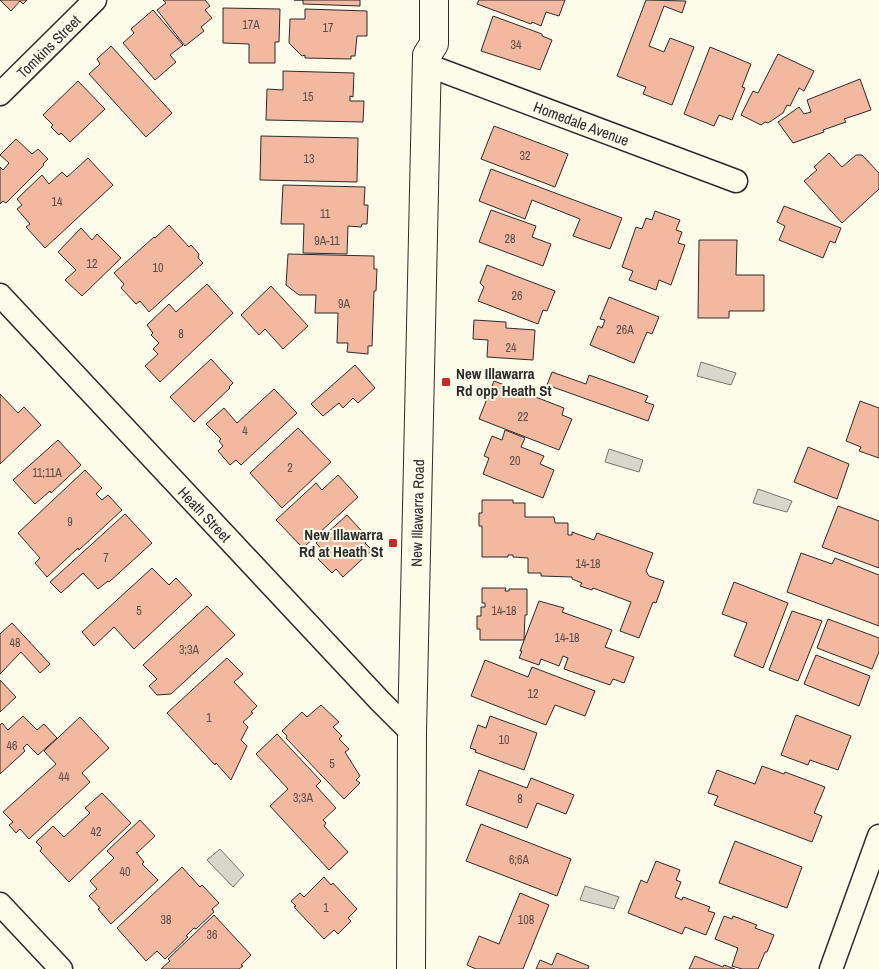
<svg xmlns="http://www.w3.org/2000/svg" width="879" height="969" viewBox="0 0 879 969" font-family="'Archivo Narrow',sans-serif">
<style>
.water{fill:#d8d7c9;stroke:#74746e}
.building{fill:#f2b8a0;stroke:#2b2b2b}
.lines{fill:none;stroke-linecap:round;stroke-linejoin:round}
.minor-casing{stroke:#2b2b2b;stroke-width:25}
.secondary-casing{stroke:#2b2b2b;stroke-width:30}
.minor{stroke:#fdfbea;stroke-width:22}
.secondary{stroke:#fdfbea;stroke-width:28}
.poi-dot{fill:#c62828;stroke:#fdfbea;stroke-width:2}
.labels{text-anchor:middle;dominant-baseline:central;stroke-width:4;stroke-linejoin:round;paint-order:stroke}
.number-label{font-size:12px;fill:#5d4e48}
.street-label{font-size:15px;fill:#2b2b2b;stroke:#fdfbea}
.poi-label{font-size:15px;font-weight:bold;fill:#2b2b2b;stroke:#fdfbea;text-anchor:start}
</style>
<rect width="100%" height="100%" fill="#fdfbea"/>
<g class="water">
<path d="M 701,362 L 736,373 L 731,385 L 697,376 Z"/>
<path d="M 609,449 L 643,460 L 639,472 L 605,462 Z"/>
<path d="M 758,489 L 792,501 L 787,512 L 753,503 Z"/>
<path d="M 220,849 L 244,875 L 233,887 L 207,860 Z"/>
<path d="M 585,886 L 619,897 L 614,909 L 580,900 Z"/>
</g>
<g class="building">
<path d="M 0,0 L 27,0 L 23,4 L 20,1 L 11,11 Z"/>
<path d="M 163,0 L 205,0 L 210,6 L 205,10 L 212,18 L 201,27 L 204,31 L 185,46 L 157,10 L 166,3 Z"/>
<path d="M 294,0 L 360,0 L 360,6 L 303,4 L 303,0 Z"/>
<path d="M 479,0 L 565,0 L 559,16 L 546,12 L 541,26 L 532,22 L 531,24 L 477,4 Z"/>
<path d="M 646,0 L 686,1 L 682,13 L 664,6 L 649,46 L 664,52 L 670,38 L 694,47 L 672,105 L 643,94 L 646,87 L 617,76 Z"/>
<path d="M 223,8 L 280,9 L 279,42 L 275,42 L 275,63 L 249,63 L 249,44 L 223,43 Z"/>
<path d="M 305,9 L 367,11 L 367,36 L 357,36 L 355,56 L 351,56 L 351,59 L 305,58 L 305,55 L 302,56 L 289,43 L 290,19 L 305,19 Z"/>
<path d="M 153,10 L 183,45 L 170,55 L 176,62 L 155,80 L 123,43 L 134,33 L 131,29 Z"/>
<path d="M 493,16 L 542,34 L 542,36 L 552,40 L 540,70 L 481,51 Z"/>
<path d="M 111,46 L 172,113 L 146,137 L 89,74 L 100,64 L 97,59 Z"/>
<path d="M 710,47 L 751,64 L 742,87 L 745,88 L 732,120 L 719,115 L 714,126 L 684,114 Z"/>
<path d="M 778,54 L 814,71 L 804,91 L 799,88 L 790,106 L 787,105 L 783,113 L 768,123 L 765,122 L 761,125 L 741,115 L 753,91 L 758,93 Z"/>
<path d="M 283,71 L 354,73 L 353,97 L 350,96 L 350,101 L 364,101 L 363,122 L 266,120 L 267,89 L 283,90 Z"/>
<path d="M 860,79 L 871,110 L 844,119 L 846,122 L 823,130 L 824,132 L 793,143 L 778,122 L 799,107 L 804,114 L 811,112 L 807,100 Z"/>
<path d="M 78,81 L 105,109 L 70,142 L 61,133 L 59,135 L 51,127 L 53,125 L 43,115 Z"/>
<path d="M 494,126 L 568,154 L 555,187 L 481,159 Z"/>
<path d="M 261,136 L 358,138 L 357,182 L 260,180 Z"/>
<path d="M 16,139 L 32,154 L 38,149 L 48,159 L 43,164 L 44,165 L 6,203 L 3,201 L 0,204 L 0,167 L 3,170 L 9,163 L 0,155 Z"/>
<path d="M 829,153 L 842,167 L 856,155 L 862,155 L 879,173 L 879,189 L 842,223 L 804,181 L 817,170 L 814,167 Z"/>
<path d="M 88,158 L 113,185 L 45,248 L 26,227 L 30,224 L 17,209 L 22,205 L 17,199 L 42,175 L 49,184 L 62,172 L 67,177 Z"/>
<path d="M 491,169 L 622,218 L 610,249 L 573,236 L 580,219 L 532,200 L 525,219 L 479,201 Z"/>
<path d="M 283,185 L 365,187 L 364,205 L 368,205 L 367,224 L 362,224 L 361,227 L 348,226 L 347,254 L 303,253 L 304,224 L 281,224 Z"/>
<path d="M 784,206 L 841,228 L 835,243 L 830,241 L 823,258 L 779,240 L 785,226 L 777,222 Z"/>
<path d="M 491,210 L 536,226 L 532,237 L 551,244 L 543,266 L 479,242 Z"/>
<path d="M 655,211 L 680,220 L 676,230 L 682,232 L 678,243 L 685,245 L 671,285 L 659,280 L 656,290 L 629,280 L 633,271 L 622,267 L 636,227 L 642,229 L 646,218 L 652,220 Z"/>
<path d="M 169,225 L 189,247 L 191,245 L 199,254 L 198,258 L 203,263 L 149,312 L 140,301 L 136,304 L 121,288 L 124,284 L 114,273 L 154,237 L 155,238 Z"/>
<path d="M 81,228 L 92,240 L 97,234 L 121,258 L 82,296 L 65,280 L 76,270 L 58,252 Z"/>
<path d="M 699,240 L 737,240 L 736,275 L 764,275 L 764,311 L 729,311 L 729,318 L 698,318 Z"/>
<path d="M 288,254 L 374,256 L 374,269 L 377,269 L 376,291 L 374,291 L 372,346 L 368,346 L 368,354 L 347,352 L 348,343 L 337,343 L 338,313 L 315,313 L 316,295 L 299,295 L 286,285 Z"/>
<path d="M 487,265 L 555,291 L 547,311 L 543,310 L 538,324 L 478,301 L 484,287 L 480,283 Z"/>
<path d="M 207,284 L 233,313 L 160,382 L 145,366 L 158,354 L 153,349 L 159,343 L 151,335 L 153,333 L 147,325 L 169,304 L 176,312 Z"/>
<path d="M 271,286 L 308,326 L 283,349 L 265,329 L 259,335 L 241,315 Z"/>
<path d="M 609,297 L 659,317 L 652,334 L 647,332 L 634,363 L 590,345 L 598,326 L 602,328 L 605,320 L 600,319 Z"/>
<path d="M 474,320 L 506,322 L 506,328 L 535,330 L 533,360 L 487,357 L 488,340 L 473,339 Z"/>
<path d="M 211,359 L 233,383 L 229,387 L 230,388 L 194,422 L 170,397 Z"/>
<path d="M 355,365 L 375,388 L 358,403 L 353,398 L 343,408 L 339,403 L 323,416 L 311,404 Z"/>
<path d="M 552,372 L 586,384 L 589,375 L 648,396 L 645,402 L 654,405 L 648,421 L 547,385 Z"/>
<path d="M 494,381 L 564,408 L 562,415 L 572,419 L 559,450 L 479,419 Z"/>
<path d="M 274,389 L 297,413 L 241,465 L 236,460 L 230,465 L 218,451 L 223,446 L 219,441 L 221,439 L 206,424 L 224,408 L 237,423 Z"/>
<path d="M 0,394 L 18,413 L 24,407 L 41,425 L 0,464 Z"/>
<path d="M 860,401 L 879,408 L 879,458 L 859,451 L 861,447 L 846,441 Z"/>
<path d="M 298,428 L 331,462 L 282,508 L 250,473 Z"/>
<path d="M 505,430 L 525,438 L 521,447 L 544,456 L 540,464 L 554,470 L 543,498 L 483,474 L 489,458 L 484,456 L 492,436 L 502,440 Z"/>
<path d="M 58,440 L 81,465 L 51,493 L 50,491 L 35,504 L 13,480 Z"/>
<path d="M 808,447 L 849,464 L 837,499 L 794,482 Z"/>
<path d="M 85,470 L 102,488 L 96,494 L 102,500 L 108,495 L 122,510 L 79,550 L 78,548 L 47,577 L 35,563 L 40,558 L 18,533 Z"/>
<path d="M 338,475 L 358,497 L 303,548 L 276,520 L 316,483 L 322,490 Z"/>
<path d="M 482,500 L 513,500 L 513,503 L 525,503 L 525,517 L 554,517 L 555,523 L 568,523 L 568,535 L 572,535 L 572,532 L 594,540 L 597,533 L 653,553 L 646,571 L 649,576 L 664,581 L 656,603 L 653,602 L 639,638 L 620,631 L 631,602 L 593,588 L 592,590 L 580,586 L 582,583 L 572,579 L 572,577 L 541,576 L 541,573 L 528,573 L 528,558 L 513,557 L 513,555 L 508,555 L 508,557 L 482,557 L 482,526 L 479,526 L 479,513 L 482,513 Z"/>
<path d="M 838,506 L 879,521 L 879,568 L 822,547 Z"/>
<path d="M 125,514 L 152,543 L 109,582 L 108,581 L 98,589 L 83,573 L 61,593 L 50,582 Z"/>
<path d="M 347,515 L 369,539 L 365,543 L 372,550 L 343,577 L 336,569 L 332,573 L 318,559 L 325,553 L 316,543 Z"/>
<path d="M 801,553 L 832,564 L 835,558 L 879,575 L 879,626 L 787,592 Z"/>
<path d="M 152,568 L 169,585 L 176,578 L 192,595 L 134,649 L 114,627 L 94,646 L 82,632 Z"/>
<path d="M 734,582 L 788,603 L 763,668 L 734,656 L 747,623 L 722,614 Z"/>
<path d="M 482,588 L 506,588 L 505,591 L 509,591 L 509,589 L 527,589 L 527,615 L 525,615 L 524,640 L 480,640 L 480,629 L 477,629 L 477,616 L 481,616 L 481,607 L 485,607 L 485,603 L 482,603 Z"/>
<path d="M 539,601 L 564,608 L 562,612 L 612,630 L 605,647 L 634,657 L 624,683 L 613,679 L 610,685 L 564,669 L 568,658 L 563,656 L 559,666 L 541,659 L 539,665 L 519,658 L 522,651 L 520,651 Z"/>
<path d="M 207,606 L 235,635 L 171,694 L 157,695 L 149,686 L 157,679 L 143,665 Z"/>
<path d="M 792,611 L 822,621 L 798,681 L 769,670 Z"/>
<path d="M 828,619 L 879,638 L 879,652 L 872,669 L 817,648 Z"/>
<path d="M 12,623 L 50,664 L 40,673 L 21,652 L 0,674 L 0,634 Z"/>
<path d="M 816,655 L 870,676 L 859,706 L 804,684 Z"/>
<path d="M 227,658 L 243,674 L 234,682 L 257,706 L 251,712 L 253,713 L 243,722 L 248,727 L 241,740 L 247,746 L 231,780 L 216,763 L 215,765 L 167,713 Z"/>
<path d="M 485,660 L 528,677 L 532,667 L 595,691 L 585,716 L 555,705 L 546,725 L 471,696 Z"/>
<path d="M 0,680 L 16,697 L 0,712 Z"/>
<path d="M 321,705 L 339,722 L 333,727 L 342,736 L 339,739 L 349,749 L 345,752 L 360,776 L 356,780 L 360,783 L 344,799 L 286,738 L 287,736 L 282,731 L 302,712 L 307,717 Z"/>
<path d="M 796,715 L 851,736 L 838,770 L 810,760 L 808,765 L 781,755 Z"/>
<path d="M 23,716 L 37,730 L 44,724 L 57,738 L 38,755 L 27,744 L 23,748 L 25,751 L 0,774 L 0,725 L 2,723 L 8,730 Z"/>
<path d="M 490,716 L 537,733 L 524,770 L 475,752 L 476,750 L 470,748 L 478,725 L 486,728 Z"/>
<path d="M 80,717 L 109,748 L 82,773 L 90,782 L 29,839 L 20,829 L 16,833 L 9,825 L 13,822 L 3,812 L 56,764 L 44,751 Z"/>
<path d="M 277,734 L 321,781 L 316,786 L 336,808 L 323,820 L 326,823 L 324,826 L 348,852 L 329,870 L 270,806 L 288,789 L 256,754 Z"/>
<path d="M 762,766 L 784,774 L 785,772 L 825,787 L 814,813 L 822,816 L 812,842 L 714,805 L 718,796 L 708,793 L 717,770 L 755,784 Z"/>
<path d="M 479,770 L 527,788 L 531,778 L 574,795 L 566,814 L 537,803 L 527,828 L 466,805 Z"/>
<path d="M 102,793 L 131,823 L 69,882 L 40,851 L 42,848 L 36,842 L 53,826 L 64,837 L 90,813 L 85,808 Z"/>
<path d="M 140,820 L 155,836 L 137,853 L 136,852 L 144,862 L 142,864 L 158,880 L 111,924 L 98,909 L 100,908 L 89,896 L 97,889 L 90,881 L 114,858 L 107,851 Z"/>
<path d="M 481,824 L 571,859 L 557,896 L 466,861 Z"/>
<path d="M 735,841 L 802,867 L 787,908 L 719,883 Z"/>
<path d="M 656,861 L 680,870 L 676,880 L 681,882 L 675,897 L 682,900 L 683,897 L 710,907 L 708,911 L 715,913 L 706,935 L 685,927 L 682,934 L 628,913 L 641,880 L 647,883 Z"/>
<path d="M 182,867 L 200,887 L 202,885 L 219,903 L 212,909 L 214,912 L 196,929 L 194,928 L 186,936 L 188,937 L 165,959 L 157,951 L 146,961 L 117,928 Z"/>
<path d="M 324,877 L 331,885 L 333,883 L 357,909 L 348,918 L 351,921 L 338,934 L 334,930 L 324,939 L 294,907 L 296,906 L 291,901 L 300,893 L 304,897 Z"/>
<path d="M 520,893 L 549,905 L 523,969 L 476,969 L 467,965 L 479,936 L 499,944 Z"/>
<path d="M 214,915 L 251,955 L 241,965 L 243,966 L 239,969 L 161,969 L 170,961 L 168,959 Z"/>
<path d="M 724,916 L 732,919 L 733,916 L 757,925 L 755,928 L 774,935 L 767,952 L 765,952 L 758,969 L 742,969 L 732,966 L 738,948 L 715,939 Z"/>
<path d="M 557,953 L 589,966 L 588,969 L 536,969 L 540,960 L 552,965 Z"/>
<path d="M 695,956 L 723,967 L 724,965 L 735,969 L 689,969 Z"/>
</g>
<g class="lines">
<defs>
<g id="minor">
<path id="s1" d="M 427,65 L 736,181"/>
<path id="s2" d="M 0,94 L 95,0"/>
<path id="s3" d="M 0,295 L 380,701 L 412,733"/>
<path d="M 0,904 L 61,969"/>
<path d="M 831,969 L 879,836"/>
</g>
<g id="secondary">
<path id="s4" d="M 411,969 L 412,733 L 427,55 L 434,44 L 434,0"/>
</g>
</defs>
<use href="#minor" class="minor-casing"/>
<use href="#secondary" class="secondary-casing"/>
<use href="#minor" class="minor"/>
<use href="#secondary" class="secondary"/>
</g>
<g class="poi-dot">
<rect x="441" y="377" width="10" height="10" rx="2.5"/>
<rect x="388" y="538" width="10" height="10" rx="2.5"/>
</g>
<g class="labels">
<g class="number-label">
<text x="251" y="25">17A</text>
<text x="328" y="28">17</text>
<text x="516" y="45">34</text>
<text x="308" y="97">15</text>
<text x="525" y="156">32</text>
<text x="309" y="159">13</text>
<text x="57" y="202">14</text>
<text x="325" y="214">11</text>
<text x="510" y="239">28</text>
<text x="327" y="241">9A-11</text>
<text x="92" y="264">12</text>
<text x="158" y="268">10</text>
<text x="517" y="296">26</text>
<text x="344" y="304">9A</text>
<text x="625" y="330">26A</text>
<text x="181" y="334">8</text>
<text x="511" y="348">24</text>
<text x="523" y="417">22</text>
<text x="245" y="431">4</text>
<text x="515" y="461">20</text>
<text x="290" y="468">2</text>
<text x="47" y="473">11;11A</text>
<text x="70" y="522">9</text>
<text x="106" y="558">7</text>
<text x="588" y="564">14-18</text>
<text x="139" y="611">5</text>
<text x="504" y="611">14-18</text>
<text x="567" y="638">14-18</text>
<text x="15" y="643">48</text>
<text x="189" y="650">3;3A</text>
<text x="533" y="694">12</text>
<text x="209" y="718">1</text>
<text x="504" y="740">10</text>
<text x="12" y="746">46</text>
<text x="332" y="764">5</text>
<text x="64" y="777">44</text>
<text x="303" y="798">3;3A</text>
<text x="520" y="799">8</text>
<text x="96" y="832">42</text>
<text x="519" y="860">6;6A</text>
<text x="125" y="872">40</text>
<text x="326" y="908">1</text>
<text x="166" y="920">38</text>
<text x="526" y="920">108</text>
<text x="212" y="935">36</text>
</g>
<g class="street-label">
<text stroke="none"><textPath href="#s2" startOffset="68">Tomkins Street</textPath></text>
<text stroke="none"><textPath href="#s1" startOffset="165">Homedale Avenue</textPath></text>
<text stroke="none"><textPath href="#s4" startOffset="456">New Illawarra Road</textPath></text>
<text stroke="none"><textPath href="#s3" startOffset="300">Heath Street</textPath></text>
</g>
<g class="poi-label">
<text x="456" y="373">New Illawarra<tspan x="456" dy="17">Rd opp Heath St</tspan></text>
<text x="383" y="534" text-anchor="end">New Illawarra<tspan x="383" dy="17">Rd at Heath St</tspan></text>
</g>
</g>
</svg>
